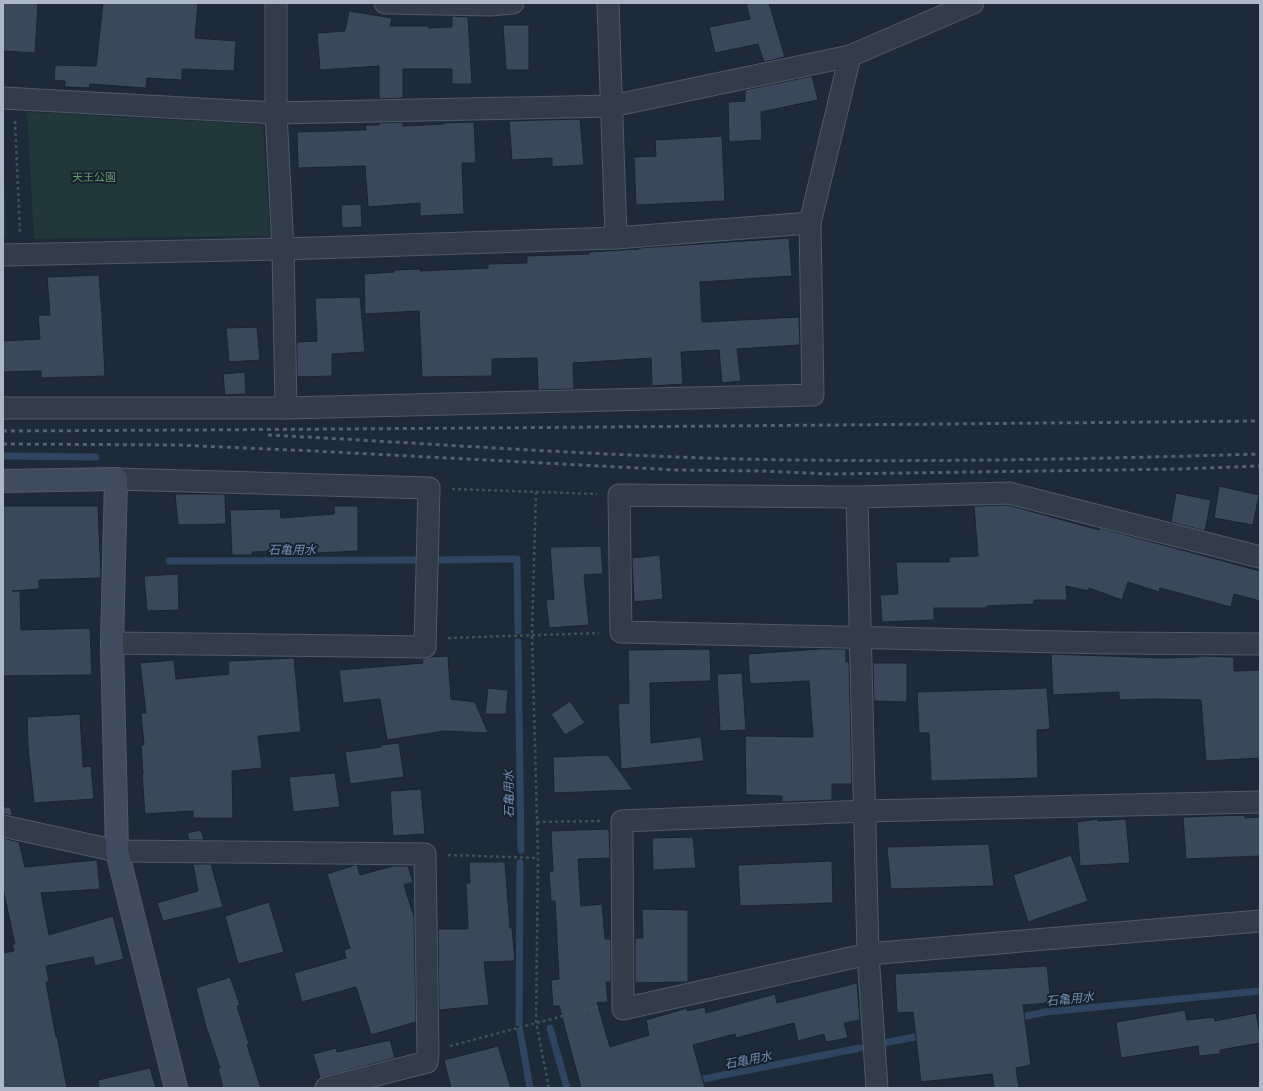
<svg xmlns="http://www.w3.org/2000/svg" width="1263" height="1091" viewBox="0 0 1263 1091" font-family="'DejaVu Sans','Noto Sans JP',sans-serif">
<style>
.green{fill:#21373a}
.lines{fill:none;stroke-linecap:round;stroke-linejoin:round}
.stream{stroke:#2f4460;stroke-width:7}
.building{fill:#3b4859;stroke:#1a2330}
.street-casing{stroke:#505a67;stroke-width:23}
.secondary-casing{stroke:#505a67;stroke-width:24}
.path{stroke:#3c5354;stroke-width:2.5;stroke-dasharray:3 3;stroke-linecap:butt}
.street{stroke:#333c49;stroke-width:21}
.secondary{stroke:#404b5d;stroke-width:22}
.rail{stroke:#546071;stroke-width:3;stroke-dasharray:4 4;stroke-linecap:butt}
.labels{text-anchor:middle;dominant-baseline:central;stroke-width:4;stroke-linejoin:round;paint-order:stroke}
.park-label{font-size:11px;fill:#63986f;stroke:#18212e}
.water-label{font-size:12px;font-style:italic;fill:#738eb1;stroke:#18212e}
</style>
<rect width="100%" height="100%" fill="#1f2a39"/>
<g class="green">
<path d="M 27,112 L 263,125 L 270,236 L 34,239 Z"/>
<path d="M 3,148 L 7,238 L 3,238 Z"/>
</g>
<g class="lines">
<g class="stream">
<path d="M 3,456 L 96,457"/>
<path d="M 437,560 L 517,559 L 518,631"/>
<path d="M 169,561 L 414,560"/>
<path d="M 518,642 L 521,850"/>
<path d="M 1016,1018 L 1046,1012 L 1260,991"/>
<path d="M 519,1023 L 520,863"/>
<path d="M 550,1028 L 567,1088"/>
<path d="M 520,1031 L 530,1088"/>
<path d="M 884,1043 L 925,1035"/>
<path d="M 693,1081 L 860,1048"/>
</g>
</g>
<g class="building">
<path d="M 3,3 L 38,3 L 35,53 L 3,51 Z"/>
<path d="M 103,3 L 198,3 L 195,38 L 236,41 L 234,71 L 182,69 L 182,80 L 147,78 L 146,88 L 90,84 L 89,88 L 65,87 L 65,81 L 54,80 L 55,65 L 96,66 Z"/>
<path d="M 746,3 L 769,3 L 785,57 L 764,62 L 758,44 L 715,53 L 709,27 L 750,19 Z"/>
<path d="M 349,11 L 392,18 L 390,26 L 429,26 L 429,28 L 452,27 L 452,16 L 468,17 L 472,84 L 452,84 L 452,69 L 403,69 L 403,98 L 379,99 L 379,66 L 320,70 L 317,33 L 345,31 Z"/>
<path d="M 503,25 L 529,25 L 529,70 L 506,70 Z"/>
<path d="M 812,76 L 818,100 L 761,112 L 762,140 L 729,142 L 728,102 L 745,101 L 745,90 Z"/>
<path d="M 580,119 L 584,165 L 552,167 L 552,158 L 512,160 L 509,121 Z"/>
<path d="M 403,122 L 403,126 L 444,124 L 444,123 L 474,122 L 476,163 L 462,163 L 464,214 L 420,216 L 420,203 L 368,207 L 365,166 L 298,168 L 297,132 L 366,130 L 365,125 L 379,125 L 379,123 Z"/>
<path d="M 722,136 L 725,201 L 636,205 L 634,157 L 656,156 L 655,140 Z"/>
<path d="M 361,204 L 362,227 L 342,228 L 341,205 Z"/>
<path d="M 789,238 L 792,276 L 700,282 L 702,322 L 799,317 L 800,345 L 737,349 L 741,381 L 722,383 L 719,350 L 681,352 L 683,384 L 652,386 L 651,358 L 573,363 L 574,389 L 538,390 L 537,358 L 492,359 L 492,376 L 422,377 L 419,311 L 365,314 L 364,274 L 394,272 L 394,270 L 420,269 L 420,271 L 488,268 L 488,264 L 527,263 L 527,256 L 589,254 L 589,252 L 639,249 L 639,248 Z"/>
<path d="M 99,275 L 102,315 L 105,376 L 41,378 L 41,371 L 3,372 L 3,341 L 40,339 L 38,315 L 50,315 L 47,277 Z"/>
<path d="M 360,297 L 365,352 L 332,354 L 332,376 L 297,377 L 297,342 L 317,341 L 315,298 Z"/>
<path d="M 257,327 L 260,360 L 229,362 L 226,328 Z"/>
<path d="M 245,372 L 246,394 L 225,395 L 223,374 Z"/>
<path d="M 1219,486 L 1259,495 L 1253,525 L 1214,518 Z"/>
<path d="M 1176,493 L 1211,500 L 1205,531 L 1171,522 Z"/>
<path d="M 175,494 L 225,494 L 226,524 L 178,525 Z"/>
<path d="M 1008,505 L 1099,530 L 1100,528 L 1260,571 L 1260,601 L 1234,594 L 1231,607 L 1160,588 L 1159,592 L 1128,582 L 1122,600 L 1089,588 L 1089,591 L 1066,586 L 1067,600 L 1034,600 L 1034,604 L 987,606 L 987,608 L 934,608 L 934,620 L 882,622 L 880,595 L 898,594 L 896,562 L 949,562 L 949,557 L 978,556 L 974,506 Z"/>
<path d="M 3,506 L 98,506 L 101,578 L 39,580 L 39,589 L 12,591 L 20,591 L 21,630 L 90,628 L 92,675 L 3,676 Z"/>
<path d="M 334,506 L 358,506 L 358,551 L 317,553 L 317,550 L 252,552 L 252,555 L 232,555 L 230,510 L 280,509 L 281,518 L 334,514 Z"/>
<path d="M 601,546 L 603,574 L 584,575 L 589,625 L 549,628 L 546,600 L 554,599 L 550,547 Z"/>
<path d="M 660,555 L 663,599 L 634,602 L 632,558 Z"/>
<path d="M 178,574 L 179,610 L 147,611 L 144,576 Z"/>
<path d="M 710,649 L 711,681 L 650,683 L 651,743 L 701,737 L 704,761 L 621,769 L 618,704 L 629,703 L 628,650 Z"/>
<path d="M 820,649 L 846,649 L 846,662 L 849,662 L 852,784 L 832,784 L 832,800 L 782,802 L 782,796 L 746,795 L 745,736 L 813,737 L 809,681 L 750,684 L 748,654 Z"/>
<path d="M 1051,654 L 1161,658 L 1199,657 L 1199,656 L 1234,657 L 1234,671 L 1260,670 L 1260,758 L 1206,761 L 1201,700 L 1154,699 L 1119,700 L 1119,692 L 1053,695 Z"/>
<path d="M 448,656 L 451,699 L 475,702 L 488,733 L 444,731 L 387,740 L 380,699 L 343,703 L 339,670 L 423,663 L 422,659 L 431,657 Z"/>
<path d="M 294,658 L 301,732 L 258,736 L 262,768 L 232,771 L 233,818 L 193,818 L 193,811 L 145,814 L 142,774 L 143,774 L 141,745 L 144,745 L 141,713 L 146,713 L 140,663 L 174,660 L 176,679 L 229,674 L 228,661 Z"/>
<path d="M 873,663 L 907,663 L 907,702 L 874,701 Z"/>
<path d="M 742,673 L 746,730 L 720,731 L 717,674 Z"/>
<path d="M 488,688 L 508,690 L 506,714 L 485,714 Z"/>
<path d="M 1047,688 L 1050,729 L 1037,730 L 1038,778 L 931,781 L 929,733 L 919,733 L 917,692 Z"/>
<path d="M 570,701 L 585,723 L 565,735 L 551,714 Z"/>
<path d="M 80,714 L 83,767 L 91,766 L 94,799 L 34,803 L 28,747 L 27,717 Z"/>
<path d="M 399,743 L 404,777 L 350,784 L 345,752 L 381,747 L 381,745 Z"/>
<path d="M 608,755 L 633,790 L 554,793 L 553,757 Z"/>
<path d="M 335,773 L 340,807 L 293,812 L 289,777 Z"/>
<path d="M 421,789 L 425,834 L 393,836 L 390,791 Z"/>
<path d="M 3,807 L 10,807 L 13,816 L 3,814 Z"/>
<path d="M 1245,815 L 1245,818 L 1260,817 L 1260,856 L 1186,859 L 1183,817 Z"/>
<path d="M 1098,819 L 1098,821 L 1126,819 L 1130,863 L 1080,866 L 1077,822 Z"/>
<path d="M 609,829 L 610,858 L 578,859 L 581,906 L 602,904 L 605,939 L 611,939 L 611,982 L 606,982 L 608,1002 L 597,1003 L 610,1047 L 649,1035 L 646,1020 L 687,1008 L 687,1011 L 705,1007 L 706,1013 L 775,994 L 777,1003 L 857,983 L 860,1020 L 844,1023 L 848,1038 L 826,1042 L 824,1034 L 798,1041 L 794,1023 L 736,1038 L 735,1034 L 693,1045 L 705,1088 L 581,1088 L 559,1006 L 553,1006 L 551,980 L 559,979 L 555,901 L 551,901 L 549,871 L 553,871 L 551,831 Z"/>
<path d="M 201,830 L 204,840 L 189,840 L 187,833 Z"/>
<path d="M 693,837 L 696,868 L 653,870 L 652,838 Z"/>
<path d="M 3,838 L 19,842 L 25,867 L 97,860 L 100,889 L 41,893 L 49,935 L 113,916 L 124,959 L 95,966 L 93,957 L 46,966 L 49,981 L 46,982 L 56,1037 L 57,1036 L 67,1088 L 3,1088 L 3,953 L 14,951 L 12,944 L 15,944 L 3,889 Z"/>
<path d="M 989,844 L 994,886 L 891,889 L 887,847 Z"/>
<path d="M 1071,855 L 1088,901 L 1028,922 L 1013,875 Z"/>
<path d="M 832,861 L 833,903 L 740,906 L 738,865 Z"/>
<path d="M 469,862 L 505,862 L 510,928 L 512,928 L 515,961 L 484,962 L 489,1005 L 439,1010 L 438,929 L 468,929 L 466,883 L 470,883 Z"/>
<path d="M 193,864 L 211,864 L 223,907 L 163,921 L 157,903 L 198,891 Z"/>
<path d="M 355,865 L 357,865 L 360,875 L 393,866 L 408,866 L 413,882 L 404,885 L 414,917 L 416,1022 L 371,1035 L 356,987 L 302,1002 L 294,973 L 346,958 L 344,950 L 350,948 L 327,874 Z"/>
<path d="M 269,902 L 284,952 L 238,964 L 225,916 Z"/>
<path d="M 642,909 L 688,910 L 688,982 L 635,983 L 635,938 L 643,938 Z"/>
<path d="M 1047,966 L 1051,1003 L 1023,1005 L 1031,1065 L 1016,1068 L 1019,1088 L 994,1088 L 992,1074 L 921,1082 L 913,1012 L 897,1013 L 895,974 Z"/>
<path d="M 230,977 L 240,1005 L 237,1006 L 249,1044 L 247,1045 L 261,1088 L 223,1088 L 218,1068 L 220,1068 L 206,1027 L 196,988 Z"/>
<path d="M 1185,1010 L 1187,1020 L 1214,1017 L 1215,1021 L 1256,1013 L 1260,1034 L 1260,1043 L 1220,1050 L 1220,1054 L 1199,1056 L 1198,1046 L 1121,1058 L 1116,1022 Z"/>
<path d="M 390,1040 L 395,1058 L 320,1078 L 313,1054 L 336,1048 L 337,1052 Z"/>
<path d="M 498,1046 L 511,1088 L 451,1088 L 444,1060 Z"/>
<path d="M 150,1068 L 156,1088 L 99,1088 L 98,1080 Z"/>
</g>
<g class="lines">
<defs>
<g id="street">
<path d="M 276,3 L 276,113 L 283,249 L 286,408"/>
<path d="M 385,3 L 491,5 L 513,3"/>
<path d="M 608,3 L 616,238"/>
<path d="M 3,98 L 276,113 L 612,106 L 850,56 L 973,3"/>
<path d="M 3,255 L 283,249 L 616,238 L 810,223"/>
<path d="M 3,408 L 286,408 L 813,395 L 810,223 L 850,56"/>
<path d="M 857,497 L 868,954 L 877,1088"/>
<path d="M 1260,557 L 1009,493 L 857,497 L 619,495 L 621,632 L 1109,643 L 1260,644"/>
<path d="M 112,643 L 425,647 L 429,488 L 116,479"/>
<path d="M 1260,802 L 866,811 L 622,821 L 623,1009 L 868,954 L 1260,921"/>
<path d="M 3,826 L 117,851 L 425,854 L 428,1052 L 427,1062 L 326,1088"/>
</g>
<path id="secondary" d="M 3,481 L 116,479 L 112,643 L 117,851 L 176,1088"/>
</defs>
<use href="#street" class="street-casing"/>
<use href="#secondary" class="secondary-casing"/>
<g class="path">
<path d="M 15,121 L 20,232"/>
<path d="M 452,489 L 597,494"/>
<path d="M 536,492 L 532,634 L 538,858 L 536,1022 L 549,1088"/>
<path d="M 448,638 L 599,633"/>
<path d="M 537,822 L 600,821"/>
<path d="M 448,855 L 538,858"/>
<path d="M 450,1046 L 600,1006"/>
</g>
<use href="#street" class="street"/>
<use href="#secondary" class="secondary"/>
<g class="rail">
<path d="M 3,431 C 422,429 841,425 1260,421"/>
<path d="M 268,435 C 425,443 583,455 741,459 C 914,463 1087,459 1260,454"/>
<path d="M 3,444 L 177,445 L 314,451 L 677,470 L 761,471 L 831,474 L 1180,469 L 1260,466"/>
</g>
</g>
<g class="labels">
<g class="park-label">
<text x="94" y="177">天王公園</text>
</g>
<g class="water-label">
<text x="292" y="550">石亀用水</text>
<text transform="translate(509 794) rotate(-91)">石亀用水</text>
<text transform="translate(1070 999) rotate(-6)">石亀用水</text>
<text transform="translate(748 1060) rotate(-11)">石亀用水</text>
</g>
</g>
<rect width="1263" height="1091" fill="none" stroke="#adb7c6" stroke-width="8"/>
</svg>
